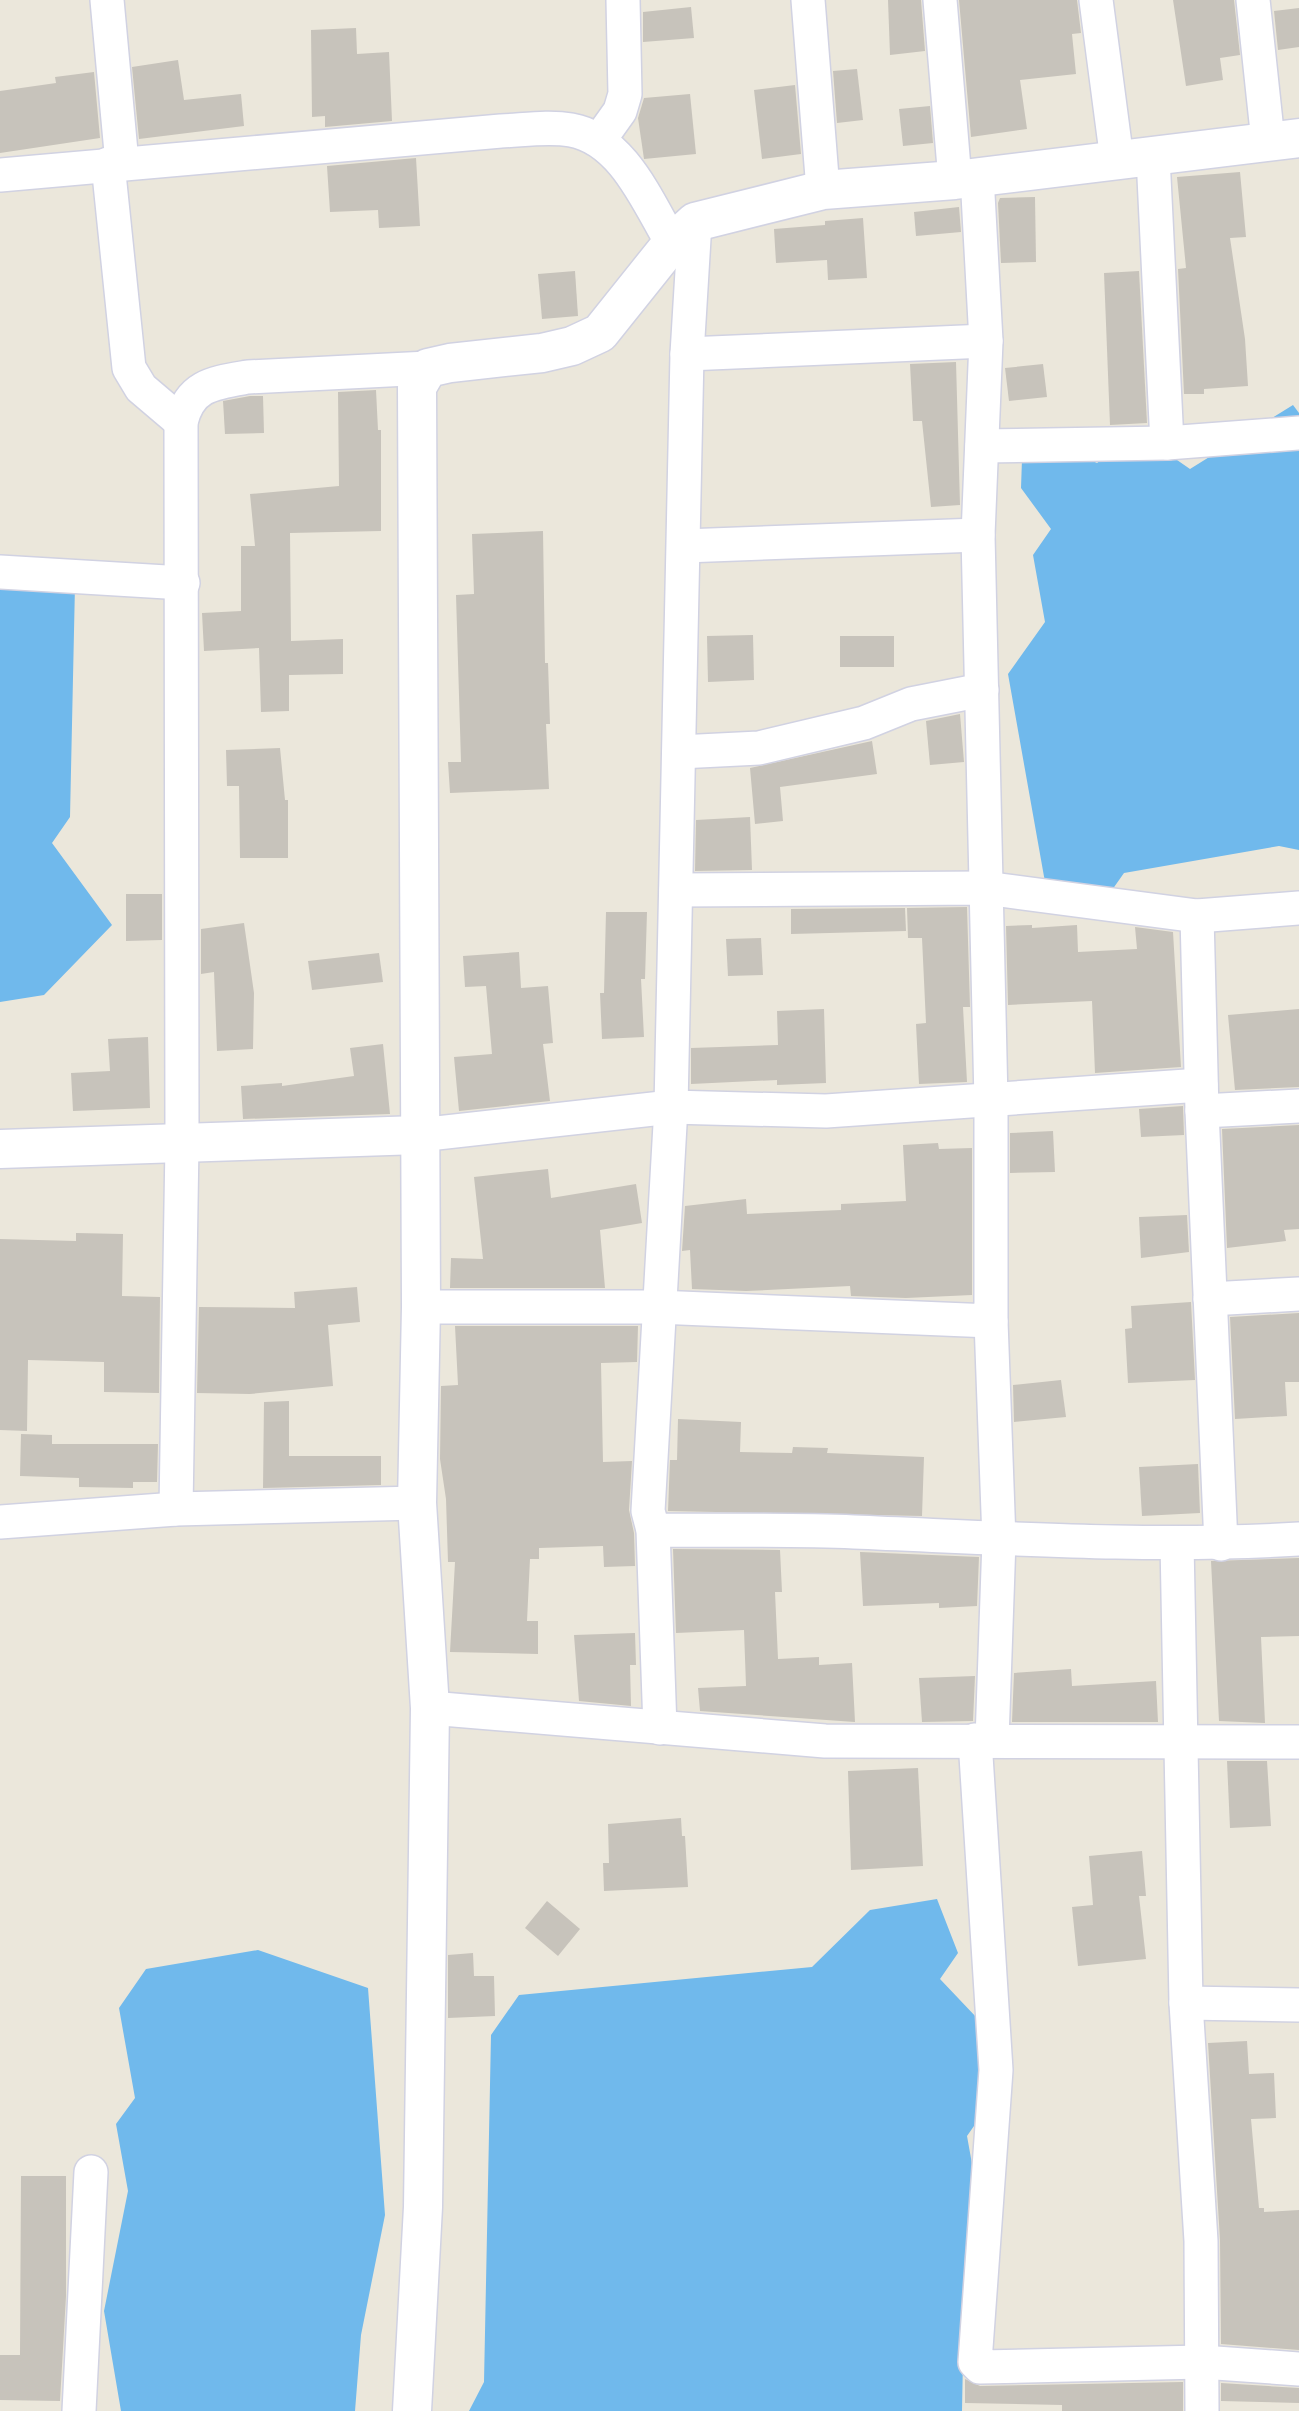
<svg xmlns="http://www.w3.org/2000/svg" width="1299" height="2411" viewBox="0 0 1299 2411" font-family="'Fira Sans Condensed',sans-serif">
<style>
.water{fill:#70b9ec}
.building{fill:#c7c3bb}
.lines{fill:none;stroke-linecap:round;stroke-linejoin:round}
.street-casing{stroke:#d1d2e2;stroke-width:36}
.secondary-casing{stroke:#d1d2e2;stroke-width:41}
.street{stroke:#fff;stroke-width:33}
.secondary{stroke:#fff;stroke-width:38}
</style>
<rect width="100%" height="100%" fill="#ebe7db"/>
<g class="water">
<path d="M 1293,405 L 1299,413 L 1299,850 L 1279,846 L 1124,873 L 1105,900 L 1048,899 L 1008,674 L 1045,622 L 1033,555 L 1051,529 L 1021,488 L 1023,430 L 1097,463 L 1138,433 L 1190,469 Z"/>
<path d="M 0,585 L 75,585 L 70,817 L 52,843 L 112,925 L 44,995 L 0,1002 Z"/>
<path d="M 937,1899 L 958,1953 L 940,1979 L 996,2038 L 995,2096 L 967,2136 L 983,2225 L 965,2252 L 962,2411 L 469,2411 L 484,2382 L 491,2035 L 519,1995 L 812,1967 L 870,1910 Z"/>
<path d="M 258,1950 L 368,1988 L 385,2215 L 361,2335 L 355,2411 L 121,2411 L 104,2311 L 128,2191 L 116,2124 L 135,2098 L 119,2008 L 146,1969 Z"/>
</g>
<g class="building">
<path d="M 888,0 L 921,0 L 925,51 L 890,55 Z"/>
<path d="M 959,0 L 1077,0 L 1081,33 L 1072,34 L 1076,74 L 1020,80 L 1027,129 L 971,137 Z"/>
<path d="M 1173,0 L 1234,0 L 1240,55 L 1220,58 L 1223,80 L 1186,86 Z"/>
<path d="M 691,7 L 694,38 L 643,42 L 643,12 Z"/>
<path d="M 1299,8 L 1299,47 L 1278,50 L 1274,11 Z"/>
<path d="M 356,28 L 357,54 L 389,52 L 392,121 L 325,127 L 325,116 L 312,117 L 311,30 Z"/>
<path d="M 178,60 L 184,100 L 241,94 L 244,126 L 139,139 L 132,67 Z"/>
<path d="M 857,69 L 863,120 L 837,123 L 833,71 Z"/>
<path d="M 94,72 L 100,138 L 0,153 L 0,91 L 56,83 L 55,77 Z"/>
<path d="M 795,85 L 801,154 L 762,159 L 754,90 Z"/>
<path d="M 690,94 L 696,154 L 644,159 L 638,118 L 644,98 Z"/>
<path d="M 930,106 L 933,143 L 903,146 L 899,109 Z"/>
<path d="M 416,158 L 420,226 L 379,228 L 378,210 L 330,212 L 327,166 Z"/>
<path d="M 1240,172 L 1246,237 L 1230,238 L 1245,339 L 1248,386 L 1204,389 L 1204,394 L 1184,394 L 1178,269 L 1186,268 L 1177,177 Z"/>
<path d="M 1035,197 L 1036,262 L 1001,263 L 998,203 L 1000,198 Z"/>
<path d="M 959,207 L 961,232 L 916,236 L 914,212 Z"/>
<path d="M 863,218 L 867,278 L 828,280 L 827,260 L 776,263 L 774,229 L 825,225 L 825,221 Z"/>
<path d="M 575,271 L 578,316 L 542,319 L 538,274 Z"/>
<path d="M 1139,271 L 1147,423 L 1110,425 L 1104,273 Z"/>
<path d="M 956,362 L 960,505 L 931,507 L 922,421 L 913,421 L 910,364 Z"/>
<path d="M 1043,364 L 1047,397 L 1009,401 L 1005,368 Z"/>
<path d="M 376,390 L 378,430 L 381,430 L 381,531 L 290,533 L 291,641 L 343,639 L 343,674 L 289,675 L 289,711 L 261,712 L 259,648 L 204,651 L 202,613 L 241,611 L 241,546 L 255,546 L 250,494 L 339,486 L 338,392 Z"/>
<path d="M 250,396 L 263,396 L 264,433 L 225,434 L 223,401 Z"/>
<path d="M 543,531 L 545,663 L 548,663 L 550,724 L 546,724 L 549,789 L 450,793 L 448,762 L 461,762 L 456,595 L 474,594 L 472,534 Z"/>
<path d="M 753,635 L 754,680 L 708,682 L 707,636 Z"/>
<rect x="840" y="636" width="54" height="31"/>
<path d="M 960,714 L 964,762 L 930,765 L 926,721 Z"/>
<path d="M 872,741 L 877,774 L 780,787 L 783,821 L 755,824 L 750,768 Z"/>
<path d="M 280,748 L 285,800 L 288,800 L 288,858 L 240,858 L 239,786 L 227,786 L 226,750 Z"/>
<path d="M 750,817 L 752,870 L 695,871 L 696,820 Z"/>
<path d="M 126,894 L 162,894 L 162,940 L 126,941 Z"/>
<path d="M 967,907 L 970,1007 L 963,1007 L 967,1082 L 919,1084 L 916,1024 L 926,1023 L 922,938 L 908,938 L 907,908 Z"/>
<path d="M 905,908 L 906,931 L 791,934 L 791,909 Z"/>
<path d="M 606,912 L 647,912 L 645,979 L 641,979 L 644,1037 L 602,1039 L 600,993 L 604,993 Z"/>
<path d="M 244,923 L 254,993 L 253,1049 L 217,1051 L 214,972 L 201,974 L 201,929 Z"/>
<path d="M 1032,925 L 1032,928 L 1077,925 L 1078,952 L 1137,949 L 1135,927 L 1173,932 L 1181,1067 L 1095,1073 L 1092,1001 L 1008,1005 L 1006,926 Z"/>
<path d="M 761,938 L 763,975 L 728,976 L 726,939 Z"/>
<path d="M 519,952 L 521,988 L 548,986 L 553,1043 L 543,1044 L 550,1101 L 459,1111 L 454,1057 L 492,1054 L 486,986 L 465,987 L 463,956 Z"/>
<path d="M 379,953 L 383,982 L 312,990 L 308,961 Z"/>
<path d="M 824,1009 L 826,1083 L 777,1085 L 777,1080 L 691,1084 L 691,1048 L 778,1045 L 777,1011 Z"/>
<path d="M 1299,1009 L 1299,1087 L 1235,1090 L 1228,1015 Z"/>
<path d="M 148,1037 L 150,1108 L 73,1111 L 71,1073 L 110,1071 L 108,1039 Z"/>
<path d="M 383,1044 L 390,1114 L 243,1119 L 241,1086 L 282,1083 L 282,1086 L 354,1076 L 350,1048 Z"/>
<path d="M 1183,1106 L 1184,1135 L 1141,1137 L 1139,1109 Z"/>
<path d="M 1299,1125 L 1299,1229 L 1284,1230 L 1286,1241 L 1227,1248 L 1222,1129 Z"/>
<path d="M 1053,1131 L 1055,1172 L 1010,1173 L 1010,1133 Z"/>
<path d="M 938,1143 L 939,1149 L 972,1148 L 972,1295 L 906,1298 L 851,1296 L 850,1286 L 746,1291 L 692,1289 L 690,1250 L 682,1251 L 685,1206 L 746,1199 L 747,1214 L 841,1210 L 841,1204 L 906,1201 L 903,1145 Z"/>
<path d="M 548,1169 L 551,1198 L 636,1184 L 642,1223 L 600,1230 L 605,1288 L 450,1288 L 451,1258 L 483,1259 L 474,1177 Z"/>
<path d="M 1187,1215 L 1189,1252 L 1141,1258 L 1139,1217 Z"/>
<path d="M 76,1233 L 123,1234 L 122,1296 L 160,1297 L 159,1393 L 104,1392 L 104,1362 L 28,1360 L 27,1431 L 0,1430 L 0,1239 L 76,1241 Z"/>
<path d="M 357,1287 L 360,1322 L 328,1325 L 333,1386 L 250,1394 L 197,1393 L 199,1307 L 295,1308 L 294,1292 Z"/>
<path d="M 1191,1302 L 1195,1380 L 1128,1383 L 1125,1329 L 1132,1328 L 1131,1306 Z"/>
<path d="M 1299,1313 L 1299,1382 L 1285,1382 L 1287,1416 L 1235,1419 L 1230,1317 Z"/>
<path d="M 455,1326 L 638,1326 L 637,1362 L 601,1363 L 603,1462 L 632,1461 L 629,1510 L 634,1533 L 635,1566 L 604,1567 L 603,1546 L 539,1548 L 539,1559 L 530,1559 L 527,1621 L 538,1621 L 538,1654 L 450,1652 L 455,1562 L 448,1562 L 446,1499 L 440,1459 L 441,1386 L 458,1385 Z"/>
<path d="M 1061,1380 L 1066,1417 L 1014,1422 L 1013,1385 Z"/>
<path d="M 289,1401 L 289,1456 L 381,1456 L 381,1485 L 263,1488 L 264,1402 Z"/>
<path d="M 678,1419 L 741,1422 L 740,1452 L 792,1453 L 793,1447 L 828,1448 L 827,1453 L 924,1457 L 922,1516 L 668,1511 L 670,1460 L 677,1460 Z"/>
<path d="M 21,1434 L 52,1435 L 52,1444 L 158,1444 L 157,1482 L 133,1482 L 133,1488 L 79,1487 L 79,1478 L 20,1476 Z"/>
<path d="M 1198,1464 L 1200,1513 L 1142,1516 L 1139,1467 Z"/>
<path d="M 673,1549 L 780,1550 L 782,1592 L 775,1592 L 778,1659 L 819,1657 L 819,1665 L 852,1663 L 855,1722 L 700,1711 L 698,1688 L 746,1686 L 744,1630 L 676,1633 Z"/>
<path d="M 860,1552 L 979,1557 L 977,1606 L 939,1608 L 939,1603 L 863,1606 Z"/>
<path d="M 1299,1558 L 1299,1636 L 1261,1637 L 1265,1723 L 1219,1721 L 1211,1561 Z"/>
<path d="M 635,1633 L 636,1665 L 630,1665 L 631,1706 L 579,1701 L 574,1635 Z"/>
<path d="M 1071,1669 L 1072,1686 L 1156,1681 L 1158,1722 L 1012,1722 L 1014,1673 Z"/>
<path d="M 975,1676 L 973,1721 L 922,1722 L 919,1678 Z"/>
<path d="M 1227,1761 L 1267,1761 L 1271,1826 L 1230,1828 Z"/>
<path d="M 918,1768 L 923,1866 L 851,1870 L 848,1771 Z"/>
<path d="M 681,1818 L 682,1836 L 685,1836 L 688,1887 L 604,1891 L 603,1863 L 609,1863 L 608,1824 Z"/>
<path d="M 1142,1851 L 1146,1896 L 1139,1896 L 1146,1959 L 1078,1966 L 1072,1907 L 1093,1905 L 1089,1856 Z"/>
<path d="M 547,1901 L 580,1929 L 558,1956 L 525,1928 Z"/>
<path d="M 473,1953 L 474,1976 L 494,1976 L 495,2016 L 448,2018 L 448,1955 Z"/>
<path d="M 1247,2041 L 1249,2074 L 1274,2073 L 1276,2118 L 1251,2119 L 1259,2208 L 1264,2208 L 1264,2212 L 1299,2210 L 1299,2350 L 1221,2344 L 1220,2240 L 1208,2043 Z"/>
<path d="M 21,2176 L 66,2176 L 66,2296 L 60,2401 L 0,2400 L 0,2355 L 20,2355 Z"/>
<path d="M 965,2379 L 980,2386 L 1183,2382 L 1183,2411 L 1062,2411 L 1062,2405 L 965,2403 Z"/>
<path d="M 1221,2383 L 1299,2388 L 1299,2403 L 1221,2401 Z"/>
</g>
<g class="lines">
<defs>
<g id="street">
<path d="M 107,0 L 122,163"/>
<path d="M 808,0 L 823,190"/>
<path d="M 940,0 L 955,180"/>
<path d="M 1096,0 L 1117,160"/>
<path d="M 1253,0 L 1268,141"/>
<path d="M 600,139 L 620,111 L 625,94 L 623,0"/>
<path d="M 1153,157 L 1167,443"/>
<path d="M 108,164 L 129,368 L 141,388 L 181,422"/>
<path d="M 0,175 L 501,131 C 524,130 549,126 571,130 C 623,139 648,203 672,243"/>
<path d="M 687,354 L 986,341"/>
<path d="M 982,446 L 1167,443 L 1299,433"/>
<path d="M 684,546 L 978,535"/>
<path d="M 0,572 L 183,583"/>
<path d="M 679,752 L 759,748 L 864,723 L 911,704 L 982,690"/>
<path d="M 676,890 L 985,888 L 1197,916 L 1299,908"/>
<path d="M 1197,916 L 1202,1111 L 1221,1544"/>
<path d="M 1202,1111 L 1299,1106"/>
<path d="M 419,1135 L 671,1107 L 826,1111 L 1201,1085"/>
<path d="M 1210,1299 L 1299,1294"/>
<path d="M 421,1307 L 657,1307 L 991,1321 L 991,1101 L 978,535 L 986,341 L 977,176"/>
<path d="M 991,1321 L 999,1540 L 992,1740"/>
<path d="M 176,1509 L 182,1144 L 181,422 C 190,385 213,383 248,377 L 428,368"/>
<path d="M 0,1522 L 176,1509 L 417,1503"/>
<path d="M 653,1530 C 720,1531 787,1529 854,1532 C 1003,1538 1150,1548 1299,1539"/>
<path d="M 1177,1543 L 1186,2003 L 1201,2241 L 1202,2411"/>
<path d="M 430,1708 L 825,1741 L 1299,1742"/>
<path d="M 660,1728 L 653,1530 L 648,1511 L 671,1107 L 687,354 L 695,222"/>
<path d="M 975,1740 L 996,2070 L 975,2362 L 980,2367 L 1202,2362 L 1299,2369"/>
<path d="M 1186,2003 L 1299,2005"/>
<path d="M 79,2411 L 91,2172"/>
</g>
<g id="secondary">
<path d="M 0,1149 L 419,1135"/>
<path d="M 412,2411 L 423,2207 L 430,1708 L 417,1503 L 421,1307 L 417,387 L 428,368 L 450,363 L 542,353 L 572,346 L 600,333 L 672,243 L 695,222 L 823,190 L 955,180 L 1299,138"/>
</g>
</defs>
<use href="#street" class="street-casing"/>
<use href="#secondary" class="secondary-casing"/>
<use href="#street" class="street"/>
<use href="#secondary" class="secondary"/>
</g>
</svg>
